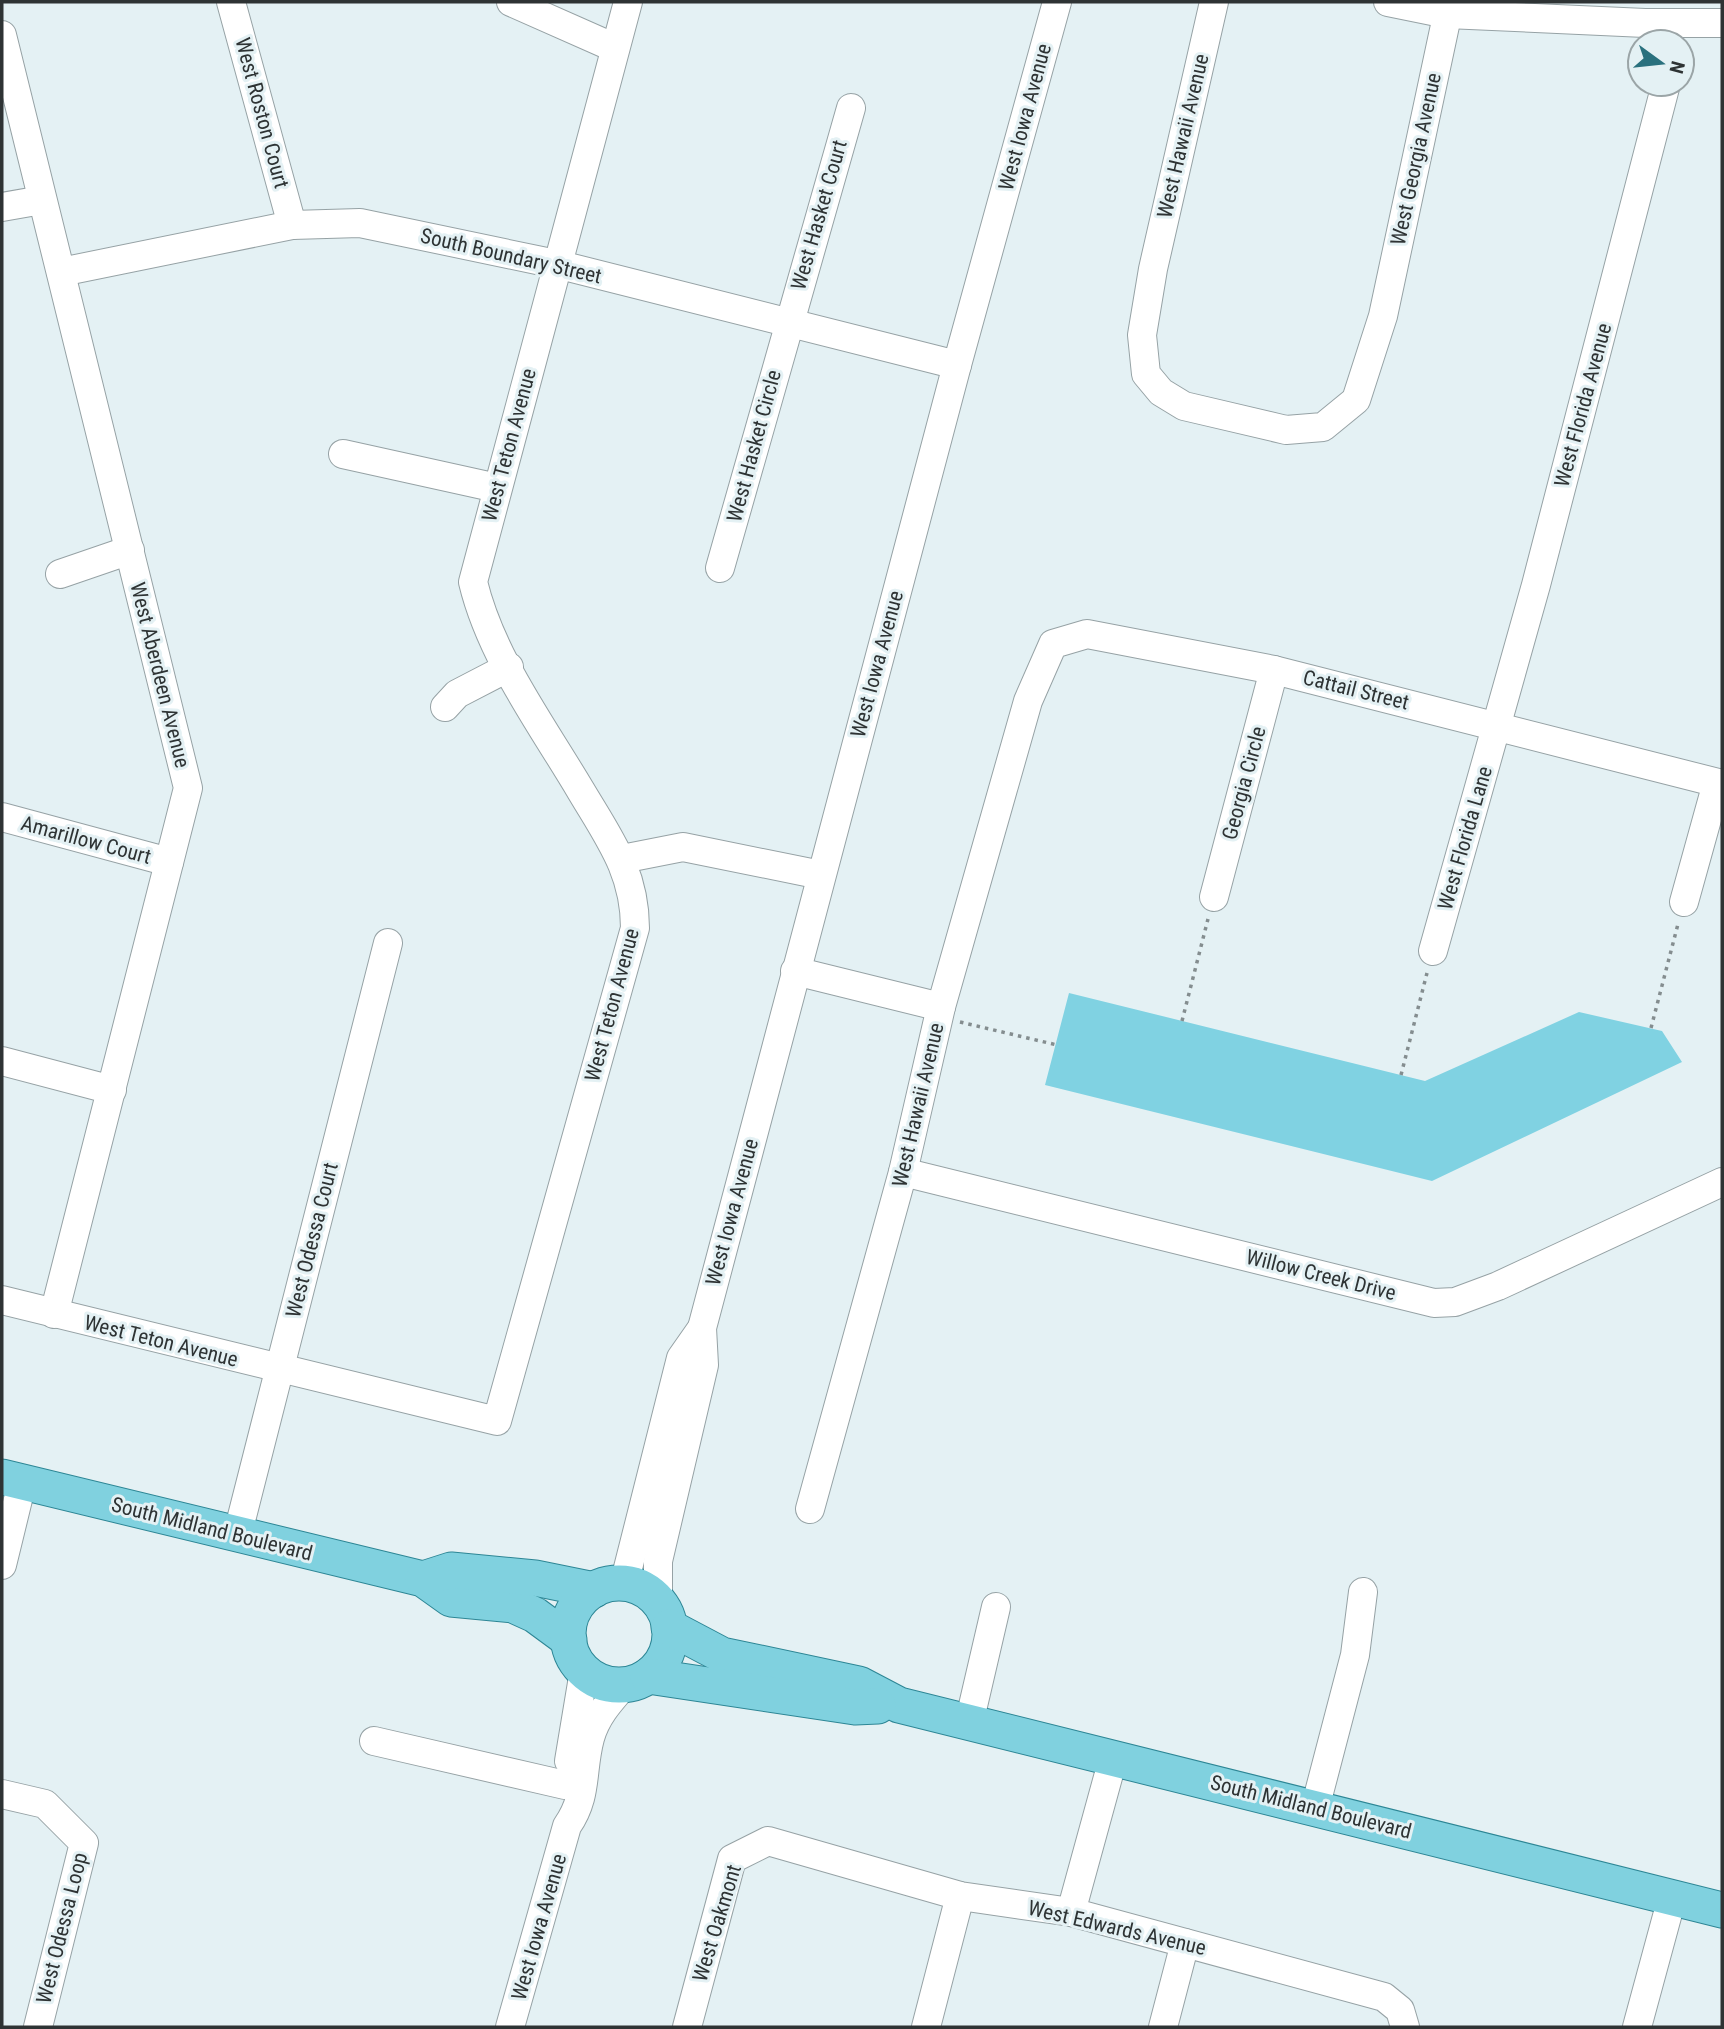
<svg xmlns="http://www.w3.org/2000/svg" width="1724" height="2029" viewBox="0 0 1724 2029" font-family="'Roboto Condensed',sans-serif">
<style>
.green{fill:#80d2e2}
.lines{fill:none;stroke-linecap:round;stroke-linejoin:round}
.minor-casing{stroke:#96a2a5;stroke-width:30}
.major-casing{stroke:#2d8695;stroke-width:37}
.path{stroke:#848d8f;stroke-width:3.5;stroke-dasharray:3.5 5;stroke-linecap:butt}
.minor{stroke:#fff;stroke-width:28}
.major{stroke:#80d1df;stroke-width:35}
.labels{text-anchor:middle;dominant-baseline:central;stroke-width:6;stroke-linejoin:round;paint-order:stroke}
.street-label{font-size:21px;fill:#2e3334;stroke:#e4f1f4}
</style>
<rect width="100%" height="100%" fill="#e4f1f4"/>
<path class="green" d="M 1069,993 L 1425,1081 L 1579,1012 L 1662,1031 L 1682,1062 L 1432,1181 L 1045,1085 Z"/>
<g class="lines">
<defs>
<g id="minor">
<path d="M 231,2 L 292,225"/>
<path d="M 511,2 L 615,48"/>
<path d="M 1214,2 L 1153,269 L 1142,335 L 1146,374 L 1161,392 L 1184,406 L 1286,430 L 1323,427 L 1356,400 L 1383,316 L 1450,2"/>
<path d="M 1388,2 L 1447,14 L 1645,23 L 1722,23"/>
<path d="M 2,35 L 188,788 L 54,1314"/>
<path d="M 2,207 L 42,200"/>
<path d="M 61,272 L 292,225 L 360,223 L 556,264 L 957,365"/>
<path d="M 343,454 L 497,488"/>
<path d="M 720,568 L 851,108"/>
<path d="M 60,574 L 130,550"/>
<path d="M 445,707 L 457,694 L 509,667"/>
<path d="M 2,817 L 169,862"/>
<path d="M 622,859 L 683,847 L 821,875"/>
<path d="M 1214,897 L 1274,670"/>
<path d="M 1684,902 L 1717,783"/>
<path d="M 1433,951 L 1536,585 L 1666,84"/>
<path d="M 795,971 L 941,1007"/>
<path d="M 2,1061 L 112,1090"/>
<path d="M 903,1172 L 1434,1303 L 1455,1302 L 1498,1286 L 1722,1182"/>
<path d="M 2,1300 L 497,1421 L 635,928 C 635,872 609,838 581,791 C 542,725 491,657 473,582 L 628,2"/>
<path d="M 810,1509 L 903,1172 L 941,1007 L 1028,701 L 1053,644 L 1087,634 L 1274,670 L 1722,784"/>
<path d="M 237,1536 L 388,943"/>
<path d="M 2,1565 L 22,1483"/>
<path d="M 624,1584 L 681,1358 L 702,1328"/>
<path d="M 658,1601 L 658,1561 L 704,1365 L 702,1328 L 957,365 L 1057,2"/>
<path d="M 969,1723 L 996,1607"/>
<path d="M 374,1741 L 565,1785"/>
<path d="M 569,1761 L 584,1671"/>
<path d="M 2,1794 L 45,1804 L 84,1843 L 38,2027"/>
<path d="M 1315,1808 L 1355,1655 L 1363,1592"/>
<path d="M 1071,1912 L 1113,1759"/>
<path d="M 510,2027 L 567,1826 C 588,1796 581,1771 590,1738 C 596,1716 610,1701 625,1684"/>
<path d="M 687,2027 L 732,1859 L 768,1841 L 960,1896 L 1071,1912 L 1384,1997 L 1400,2010 L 1405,2027"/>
<path d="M 926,2027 L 960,1896"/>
<path d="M 1163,2027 L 1185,1943"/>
<path d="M 1637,2027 L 1672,1898"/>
</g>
<g id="major">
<path d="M 2,1477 L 423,1579 L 451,1599 L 513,1605 L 535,1615 L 569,1640"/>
<path d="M 423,1579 L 451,1570 L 535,1578 L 594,1590"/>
<circle cx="619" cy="1634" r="51"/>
<path d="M 669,1627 L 722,1655 L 859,1684 L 899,1705 L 1722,1910"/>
<path d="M 648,1676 L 855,1707 L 878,1706"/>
</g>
</defs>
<use href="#minor" class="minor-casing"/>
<use href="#major" class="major-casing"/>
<g class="path">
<path d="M 1182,1021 L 1208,919"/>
<path d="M 960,1022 L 1057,1045"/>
<path d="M 1651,1028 L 1678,924"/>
<path d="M 1401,1075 L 1427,973"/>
</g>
<use href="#minor" class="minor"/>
<use href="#major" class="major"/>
</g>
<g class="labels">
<g class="street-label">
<text transform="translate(262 113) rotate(75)">West Roston Court</text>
<text transform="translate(1025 117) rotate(-75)">West Iowa Avenue</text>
<text transform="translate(1183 136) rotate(-77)">West Hawaii Avenue</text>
<text transform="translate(1416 159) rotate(-78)">West Georgia Avenue</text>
<text transform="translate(819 215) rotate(-74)">West Hasket Court</text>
<text transform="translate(511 256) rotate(13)">South Boundary Street</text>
<text transform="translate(1583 405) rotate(-75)">West Florida Avenue</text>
<text transform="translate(509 445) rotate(-75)">West Teton Avenue</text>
<text transform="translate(754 446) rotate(-75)">West Hasket Circle</text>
<text transform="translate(877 664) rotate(-75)">West Iowa Avenue</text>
<text transform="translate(160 675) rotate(76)">West Aberdeen Avenue</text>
<text transform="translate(1356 690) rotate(14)">Cattail Street</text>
<text transform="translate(1244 783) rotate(-75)">Georgia Circle</text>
<text transform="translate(1465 838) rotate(-74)">West Florida Lane</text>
<text transform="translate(86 840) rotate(15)">Amarillow Court</text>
<text transform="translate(612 1005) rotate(-75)">West Teton Avenue</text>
<text transform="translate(918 1105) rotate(-77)">West Hawaii Avenue</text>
<text transform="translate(732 1212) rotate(-75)">West Iowa Avenue</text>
<text transform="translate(312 1240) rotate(-76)">West Odessa Court</text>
<text transform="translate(1321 1275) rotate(14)">Willow Creek Drive</text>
<text transform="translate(161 1341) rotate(14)">West Teton Avenue</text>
<text transform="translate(212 1529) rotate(14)">South Midland Boulevard</text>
<text transform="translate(1311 1807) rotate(14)">South Midland Boulevard</text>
<text transform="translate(717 1923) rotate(-73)">West Oakmont</text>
<text transform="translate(539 1927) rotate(-74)">West Iowa Avenue</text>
<text transform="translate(62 1928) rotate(-76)">West Odessa Loop</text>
<text transform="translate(1117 1928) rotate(13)">West Edwards Avenue</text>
</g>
</g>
<rect width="1724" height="2029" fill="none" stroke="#2e3334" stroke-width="7"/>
<g transform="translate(1661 63) rotate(105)"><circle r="33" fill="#e4f1f4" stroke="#9ba5a7" stroke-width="2"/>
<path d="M0-5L12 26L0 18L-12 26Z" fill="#2a717e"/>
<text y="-10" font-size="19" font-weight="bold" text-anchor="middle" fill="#2e3334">N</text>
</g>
</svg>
